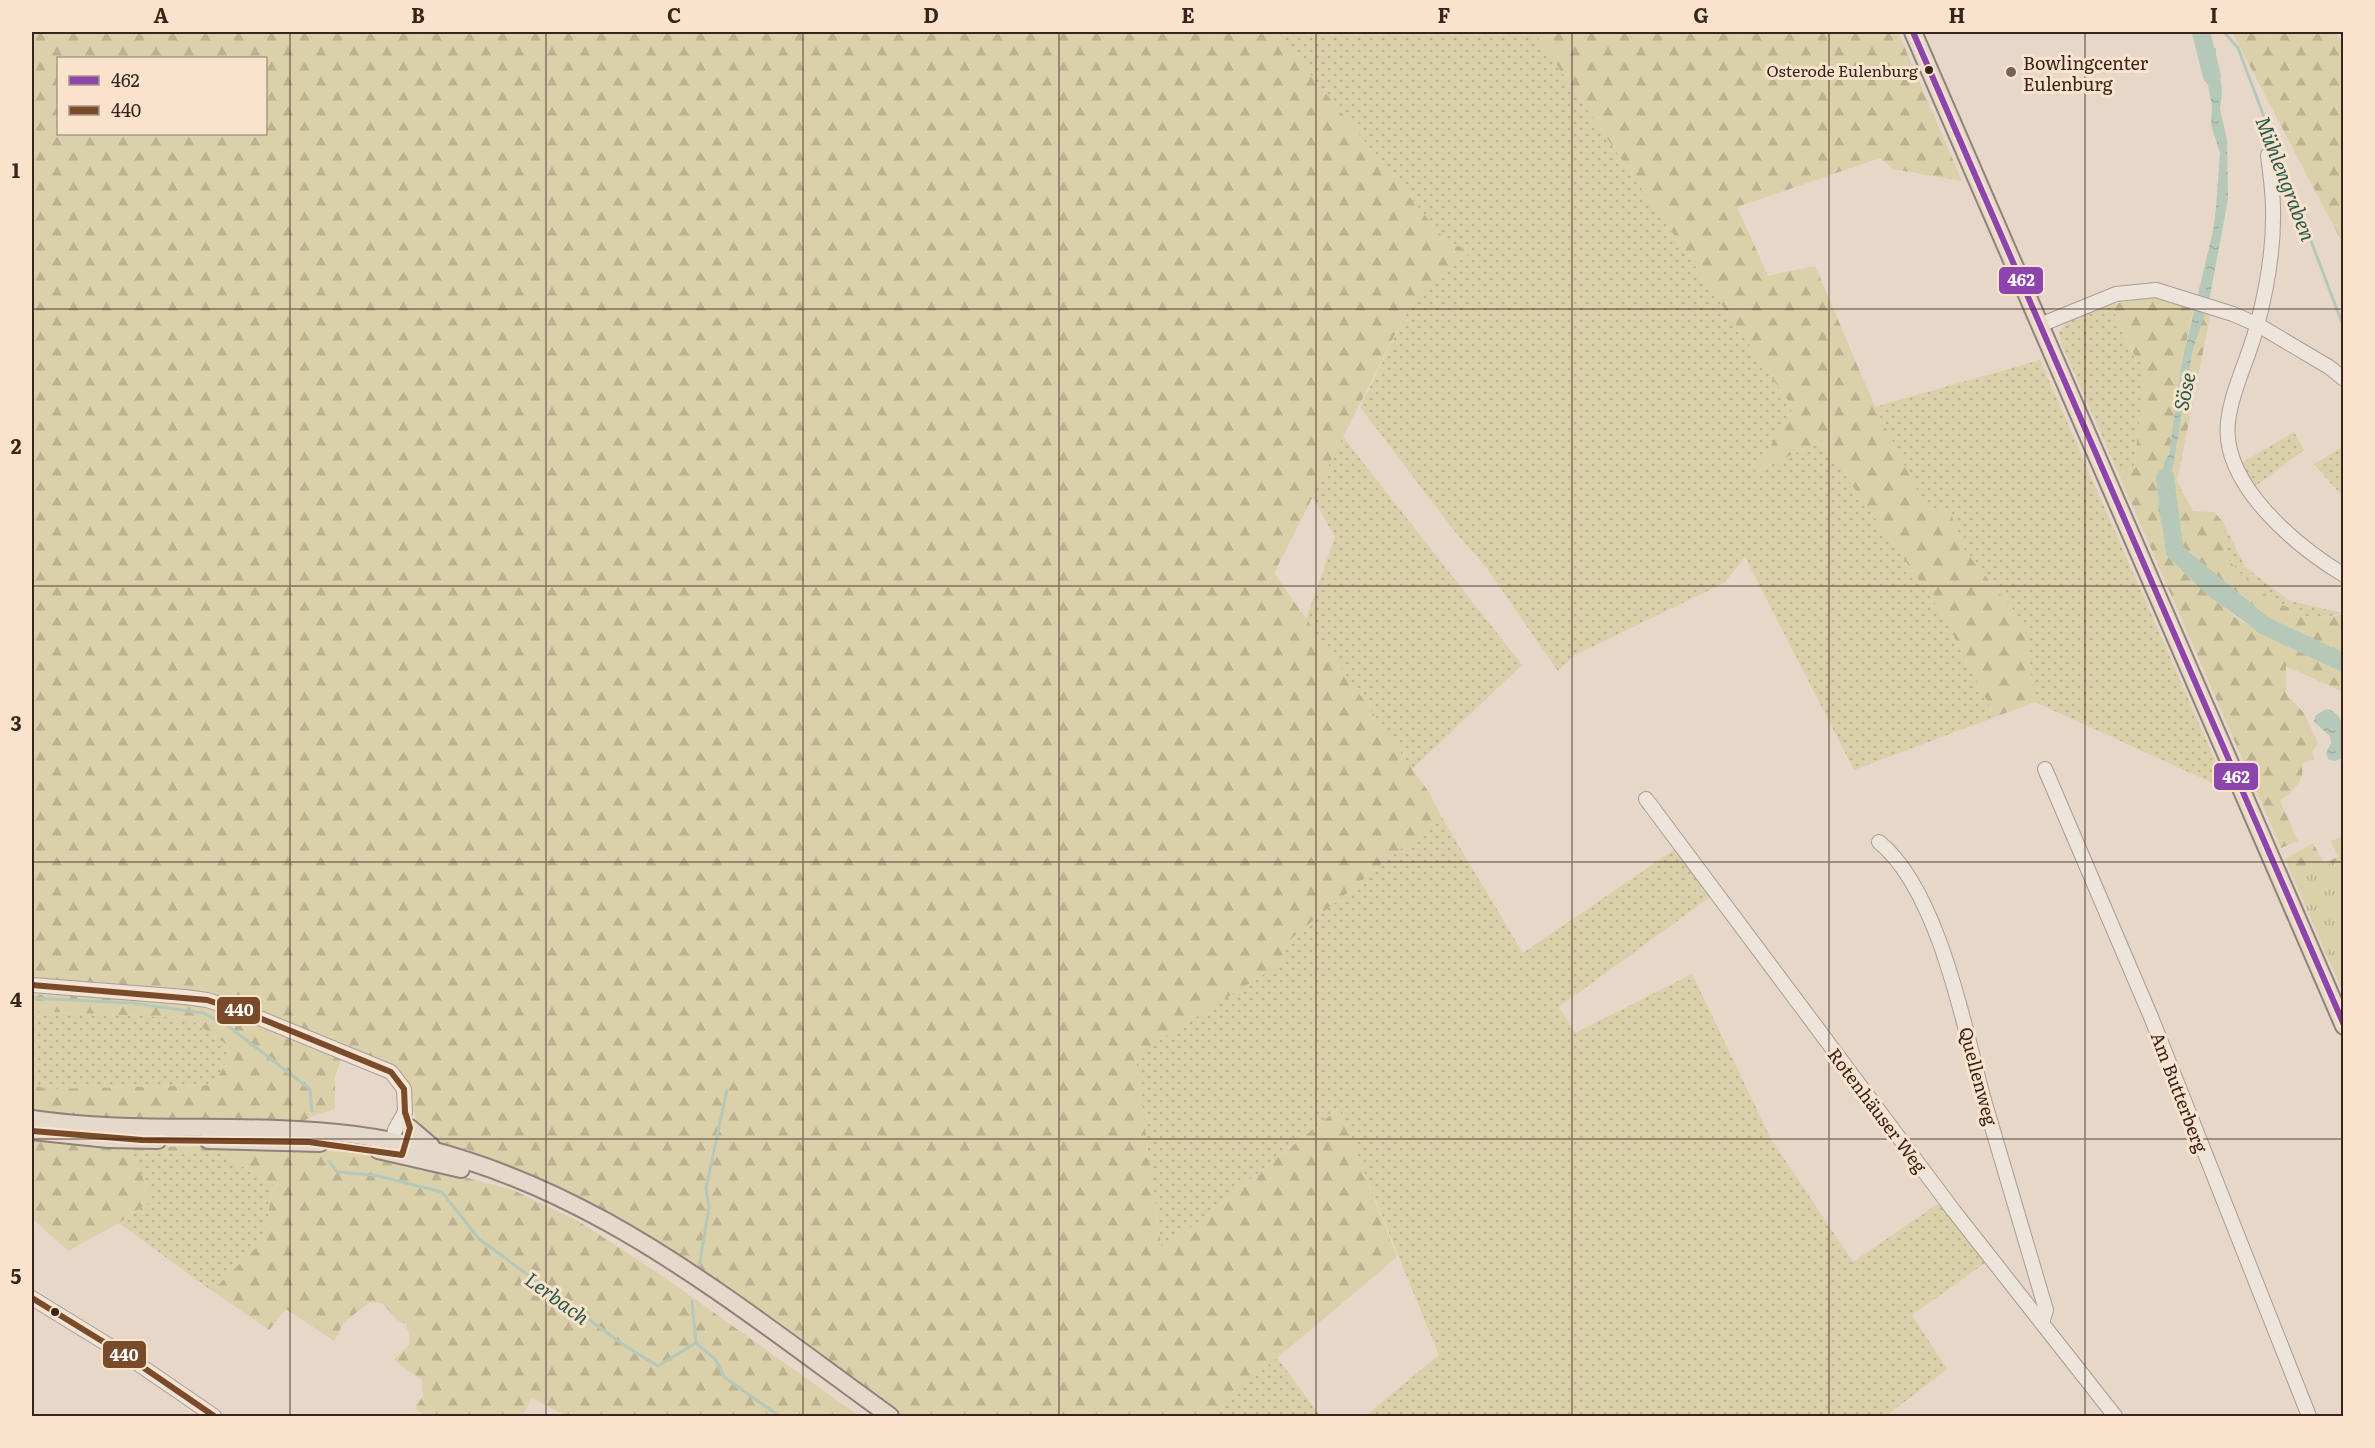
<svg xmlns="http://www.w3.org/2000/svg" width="2375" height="1448" viewBox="0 0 2375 1448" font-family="Literata,serif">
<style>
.grass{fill:url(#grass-dots)}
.forest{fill:url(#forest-firs);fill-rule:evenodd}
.park{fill:url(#park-tufts)}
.water{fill:url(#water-ripples)}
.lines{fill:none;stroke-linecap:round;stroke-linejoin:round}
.stream{stroke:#b6c9b9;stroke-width:3}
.river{stroke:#b6c9b9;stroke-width:18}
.minor-casing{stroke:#ab9c93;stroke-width:16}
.major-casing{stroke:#90827a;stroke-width:20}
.minor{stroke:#ede4dc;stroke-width:14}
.major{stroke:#e5d9cc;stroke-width:16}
.bus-1-casing{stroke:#f9e3cd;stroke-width:10}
.bus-2-casing{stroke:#f9e3cd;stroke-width:10}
.bus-1{stroke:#8e44ad;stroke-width:6}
.bus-2{stroke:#7a4b2a;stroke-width:6}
.grid{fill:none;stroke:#3a231b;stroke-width:1.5;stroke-opacity:0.55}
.bus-dot{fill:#3a231b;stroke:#f9e3cd;stroke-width:2}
.poi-dot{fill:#766258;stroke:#f9e3cd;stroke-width:2}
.labels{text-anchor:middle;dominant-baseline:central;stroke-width:6;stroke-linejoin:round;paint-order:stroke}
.bus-label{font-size:16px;fill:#3a231b;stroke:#f9e3cd;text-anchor:end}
.poi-label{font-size:18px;fill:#3a231b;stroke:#f9e3cd;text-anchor:start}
.street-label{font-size:18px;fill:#3a231b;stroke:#f9e3cd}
.water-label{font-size:20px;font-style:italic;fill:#285b4d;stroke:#f9e3cd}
.line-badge{stroke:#f9e3cd;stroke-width:2}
.badge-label{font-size:16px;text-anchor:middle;font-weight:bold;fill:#fff}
.neatline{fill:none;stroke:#3a231b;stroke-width:2}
.grid-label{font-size:20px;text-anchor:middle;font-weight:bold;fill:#3a231b}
</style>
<defs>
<pattern id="grass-dots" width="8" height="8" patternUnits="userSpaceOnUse" patternTransform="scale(1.5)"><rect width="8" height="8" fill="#dad0aa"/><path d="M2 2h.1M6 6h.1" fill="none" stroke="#bcb292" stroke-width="1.8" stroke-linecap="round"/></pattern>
<pattern id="forest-firs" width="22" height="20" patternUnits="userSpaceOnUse" patternTransform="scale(1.5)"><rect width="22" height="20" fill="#dad0aa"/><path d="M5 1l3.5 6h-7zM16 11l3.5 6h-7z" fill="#bcb292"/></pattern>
<pattern id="park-tufts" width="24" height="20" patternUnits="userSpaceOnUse" patternTransform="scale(1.5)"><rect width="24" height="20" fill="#dad0aa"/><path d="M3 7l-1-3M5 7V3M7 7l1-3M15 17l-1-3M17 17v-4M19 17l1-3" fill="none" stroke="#bcb292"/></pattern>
<pattern id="water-ripples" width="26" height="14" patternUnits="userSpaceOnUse" patternTransform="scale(1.5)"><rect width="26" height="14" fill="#b6c9b9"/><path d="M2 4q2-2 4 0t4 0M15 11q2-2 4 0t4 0" fill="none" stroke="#9dac9e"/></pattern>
</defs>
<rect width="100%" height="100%" fill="#e6d7c9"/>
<g class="grass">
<path d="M 1276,32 L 1526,32 L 1536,35 L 1793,408 L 1756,472 L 1821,441 L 1942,613 L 1995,717 L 1854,770 L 1745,557 L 1724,583 L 1575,655 L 1558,671 L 1486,567 L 1456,533 L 1360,407 L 1414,297 L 1471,252 L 1444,239 Z"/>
<path d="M 2111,305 L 2136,361 L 2142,362 L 2145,373 L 2134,466 L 2119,475 L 2060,340 L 2059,332 L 2067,322 Z"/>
<path d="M 2040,360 L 2228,790 L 2035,702 L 2024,623 L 1965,551 L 1949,510 L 1926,508 L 1875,407 Z"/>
<path d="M 2294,432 L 2304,450 L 2254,487 L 2240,464 Z"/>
<path d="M 1343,437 L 1522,665 L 1412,769 L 1306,619 L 1335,537 L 1312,497 Z"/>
<path d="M 2343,447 L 2343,497 L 2314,464 Z"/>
<path d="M 2223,522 L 2245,567 L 2290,601 L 2342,613 L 2315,620 L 2274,601 L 2243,576 L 2225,556 Z"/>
<path d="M 1441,816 L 1523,953 L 1674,850 L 1710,897 L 1559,1007 L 1575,1033 L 1692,974 L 1771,1139 L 1853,1262 L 1939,1203 L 1985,1263 L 1912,1315 L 1947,1369 L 1886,1416 L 1365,1416 L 1439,1355 L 1338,1108 L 1162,1251 L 1135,1055 L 1280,964 L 1287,942 Z"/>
<path d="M 32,1011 L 189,1018 L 233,1049 L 214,1085 L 47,1089 L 32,1085 Z"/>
<path d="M 417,1127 L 508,1167 L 434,1143 Z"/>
<path d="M 131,1153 L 222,1154 L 273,1185 L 264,1240 L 212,1291 L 119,1223 L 152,1200 Z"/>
<path d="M 1276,1356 L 1320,1416 L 1214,1416 L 1212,1412 Z"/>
</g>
<g class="forest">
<path d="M 32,32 L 1276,32 L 1444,239 L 1471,252 L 1414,297 L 1274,573 L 1430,794 L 1441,816 L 1287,942 L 1280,964 L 1135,1056 L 1162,1251 L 1339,1108 L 1397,1257 L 1213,1412 L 1214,1416 L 897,1416 L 765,1319 L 508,1167 L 417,1127 L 410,1089 L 394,1069 L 384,1062 L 308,1030 L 221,1000 L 32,980 ZM 58,58 L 266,58 L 266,134 L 58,134 Z"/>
<path d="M 1526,32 L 1898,32 L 1962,181 L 1893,169 L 1880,158 L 1737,207 L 1768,276 L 1815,266 L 1875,407 L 1926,508 L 1949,509 L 1965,551 L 2024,623 L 2035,702 L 1995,717 L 1942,613 L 1821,441 L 1755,472 L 1793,408 L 1536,35 Z"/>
<path d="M 2232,32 L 2334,32 L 2343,41 L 2343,244 Z"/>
<path d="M 2155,294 L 2194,306 L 2182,361 L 2175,419 L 2169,454 L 2164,462 L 2158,507 L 2165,538 L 2174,558 L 2188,577 L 2235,617 L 2254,628 L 2278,632 L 2343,661 L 2343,692 L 2286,666 L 2286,694 L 2303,712 L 2318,743 L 2312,753 L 2314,759 L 2302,763 C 2305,782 2294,789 2280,801 L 2298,841 L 2281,848 L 2119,475 L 2134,466 L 2145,373 L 2142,362 L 2137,361 L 2111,305 Z"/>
<path d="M 2205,309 L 2211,312 L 2177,481 L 2193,511 L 2214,512 L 2223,522 L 2225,556 L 2243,576 L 2274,601 L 2315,620 L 2343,614 L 2343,653 L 2227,601 L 2202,580 L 2178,549 L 2169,520 L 2169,490 L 2193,349 Z"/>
<path d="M 2343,836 L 2343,858 L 2294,880 L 2285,859 L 2313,843 L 2324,863 L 2338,857 L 2331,841 Z"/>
<path d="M 32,994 C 84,997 160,995 209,1009 C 253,1022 299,1040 341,1060 L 335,1077 L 335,1109 L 314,1115 L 299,1124 L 143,1123 L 32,1114 L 32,1085 L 47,1089 L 214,1085 L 233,1049 L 189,1018 L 32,1011 Z"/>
<path d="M 32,1138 L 142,1147 L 223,1146 L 352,1152 L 400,1160 L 513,1190 L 578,1221 L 661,1275 L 859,1416 L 566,1416 L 532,1398 L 522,1416 L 425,1416 L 415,1408 L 423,1396 L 422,1380 L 394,1360 L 409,1345 L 409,1333 L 406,1324 L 397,1320 L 383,1304 L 370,1302 L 344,1322 L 334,1341 L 286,1309 L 269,1330 L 212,1291 L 264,1240 L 273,1185 L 222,1154 L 132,1153 L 152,1200 L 119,1223 L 68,1251 L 32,1218 Z"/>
</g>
<path class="park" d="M 2343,858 L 2343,993 L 2294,880 Z"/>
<g class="water">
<path d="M 2216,48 L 2216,73 L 2221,81 L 2222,94 L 2220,109 L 2227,140 L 2228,200 L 2209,301 L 2193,349 L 2169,490 L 2169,520 L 2178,549 L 2187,563 L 2215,593 L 2249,613 L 2343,653 L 2343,661 L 2278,632 L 2254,628 L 2211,598 L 2181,570 L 2165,538 L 2158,508 L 2164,462 L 2169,454 L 2182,361 L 2213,231 L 2216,208 L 2220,153 L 2211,125 L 2212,106 L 2206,75 L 2199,55 Z"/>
<path d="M 2326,709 C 2348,713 2344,740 2343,758 L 2335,761 L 2328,759 L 2326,753 L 2331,743 L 2330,736 L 2314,722 L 2315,716 Z"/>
</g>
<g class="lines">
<g class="stream">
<path d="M 2224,32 L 2238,48 L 2344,328"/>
<path d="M 32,998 L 132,1003 L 203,1013 L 228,1026 L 310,1089 L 312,1111"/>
<path d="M 329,1161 L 337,1172 L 374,1175 L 442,1192 L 479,1239 L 625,1346 L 658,1366 L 696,1343 L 716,1360 L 724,1377 L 779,1416"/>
<path d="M 699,1267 L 709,1207 L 706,1188 L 727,1090"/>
<path d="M 692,1301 L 696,1343"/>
</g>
<g class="river">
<path d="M 2201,32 L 2212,76"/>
<path d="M 2165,478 L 2175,552 L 2263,625 L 2344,663"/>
</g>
<defs>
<g id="minor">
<path d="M 2268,155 C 2270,173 2273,191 2273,209 C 2274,246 2267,287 2258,322 C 2250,356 2232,388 2228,422 C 2221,484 2296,546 2344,575"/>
<path d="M 2040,325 L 2116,294 L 2156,290 L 2233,314 L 2258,325 L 2329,367 L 2344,379"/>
<path d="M 2045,769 L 2151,1017 L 2309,1416"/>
<path d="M 1646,799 L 1953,1210 L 2115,1416"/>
<path d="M 1879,842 C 1939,891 1964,1027 1984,1100 C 2004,1170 2025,1240 2046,1310 L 2042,1323"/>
<path d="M 32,985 L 185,997 L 207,1000 L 252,1015 L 391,1072 L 404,1089 L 405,1112"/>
<path d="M 390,1151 L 395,1130 L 405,1112"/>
<path d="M 32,1298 L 128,1357 L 214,1416"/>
</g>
<g id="major">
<path d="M 1913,32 L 2344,1026"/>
<path d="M 32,1119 C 139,1135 248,1121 355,1135 C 568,1163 723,1296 890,1416"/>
<path d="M 410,1128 L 431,1146"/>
<path d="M 32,1131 L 108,1139 L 158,1140"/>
<path d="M 208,1140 L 320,1143"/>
<path d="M 378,1150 L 461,1169"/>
</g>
</defs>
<use href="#minor" class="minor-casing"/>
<use href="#major" class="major-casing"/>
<use href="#minor" class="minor"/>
<use href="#major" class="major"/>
<defs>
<path id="bus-1" d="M 1913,32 L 2344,1025"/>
<g id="bus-2">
<path d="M 32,985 L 207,1000 L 252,1015 L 391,1072 L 404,1089 L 405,1112"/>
<path d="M 32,1131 L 142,1140 L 309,1142 L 402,1155 L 410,1128 L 405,1112"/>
<path d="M 32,1298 L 128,1357 L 214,1416"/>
</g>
</defs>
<use href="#bus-1" class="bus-1-casing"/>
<use href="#bus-2" class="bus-2-casing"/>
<use href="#bus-1" class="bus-1"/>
<use href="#bus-2" class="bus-2"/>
</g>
<path class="grid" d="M 290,32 L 290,1416M 546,32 L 546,1416M 803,32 L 803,1416M 1059,32 L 1059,1416M 1316,32 L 1316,1416M 1572,32 L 1572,1416M 1829,32 L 1829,1416M 2085,32 L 2085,1416M 32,309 L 2344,309M 32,586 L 2344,586M 32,862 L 2344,862M 32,1139 L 2344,1139"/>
<g class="bus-dot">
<circle cx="1929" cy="70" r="5"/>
<circle cx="55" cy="1312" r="5"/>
</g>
<circle class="poi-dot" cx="2011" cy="72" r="6"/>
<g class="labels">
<g class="bus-label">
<text x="1918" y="70">Osterode Eulenburg</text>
</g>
<g class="poi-label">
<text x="2023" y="62">Bowlingcenter<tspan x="2023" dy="21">Eulenburg</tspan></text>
</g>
<g class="street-label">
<text transform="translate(1979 1076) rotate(75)">Quellenweg</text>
<text transform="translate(2180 1092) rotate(69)">Am Butterberg</text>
<text transform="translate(1878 1110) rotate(53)">Rotenhäuser Weg</text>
</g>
<g class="water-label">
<text transform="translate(2287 178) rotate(69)">Mühlengraben</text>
<text transform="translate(2183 391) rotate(-78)">Söse</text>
<text transform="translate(558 1297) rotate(36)">Lerbach</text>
</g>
</g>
<g class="line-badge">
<rect x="1998" y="266" width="46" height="29" rx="6" fill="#8e44ad"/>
<rect x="2213" y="762" width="46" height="29" rx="6" fill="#8e44ad"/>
<rect x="216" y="996" width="45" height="29" rx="6" fill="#7a4b2a"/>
<rect x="102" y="1340" width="45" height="29" rx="6" fill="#7a4b2a"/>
</g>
<g class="badge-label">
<text x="2021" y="286">462</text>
<text x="2236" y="783">462</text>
<text x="239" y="1016">440</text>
<text x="124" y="1361">440</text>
</g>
<rect width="2375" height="1448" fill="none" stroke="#f9e3cd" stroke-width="66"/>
<rect x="57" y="57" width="210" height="78" fill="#f9e3cd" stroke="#ad9686" stroke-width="1.5"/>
<rect x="69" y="76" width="30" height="9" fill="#8e44ad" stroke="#ad9686" stroke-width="1.5"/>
<text x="111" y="87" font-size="18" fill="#3a231b">462</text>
<rect x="69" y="106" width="30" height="9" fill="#7a4b2a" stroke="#ad9686" stroke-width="1.5"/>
<text x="111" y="117" font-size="18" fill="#3a231b">440</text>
<rect x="33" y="33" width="2309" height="1382" class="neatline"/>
<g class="grid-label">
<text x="161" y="23">A</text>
<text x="418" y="23">B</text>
<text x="674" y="23">C</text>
<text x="931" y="23">D</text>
<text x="1188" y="23">E</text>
<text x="1444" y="23">F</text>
<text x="1701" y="23">G</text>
<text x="1957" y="23">H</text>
<text x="2214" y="23">I</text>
<text x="16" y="178">1</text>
<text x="16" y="454">2</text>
<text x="16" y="731">3</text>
<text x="16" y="1007">4</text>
<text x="16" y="1284">5</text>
</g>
</svg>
